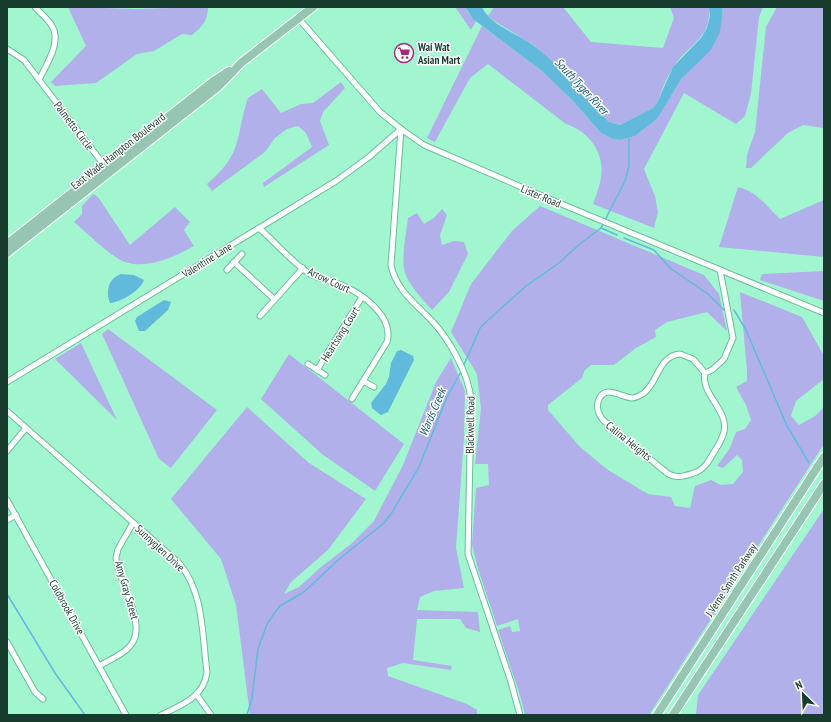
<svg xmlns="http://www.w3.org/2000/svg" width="831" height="722" viewBox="0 0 831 722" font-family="'PT Sans Narrow',sans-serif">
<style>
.green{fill:#b1b0ea}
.water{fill:#61badb}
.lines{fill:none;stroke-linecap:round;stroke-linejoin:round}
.stream{stroke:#61badb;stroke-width:1.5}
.street-casing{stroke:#6abe9a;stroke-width:7}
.primary-casing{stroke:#fff;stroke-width:10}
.street{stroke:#fff;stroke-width:5}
.primary{stroke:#96c5b2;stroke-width:8}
.labels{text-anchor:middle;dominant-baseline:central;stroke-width:3;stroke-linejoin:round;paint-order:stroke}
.poi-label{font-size:11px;font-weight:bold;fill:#173b2c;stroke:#fff;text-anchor:start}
.street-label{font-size:11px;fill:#173b2c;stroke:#fff}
.water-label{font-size:12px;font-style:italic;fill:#165e75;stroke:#fff}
</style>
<rect width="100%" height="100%" fill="#a1f6d0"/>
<g class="green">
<path d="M 68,7 L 136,9 L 208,7 C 208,21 202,27 192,35 L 182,34 L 154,51 L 137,54 L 96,83 L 55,86 L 51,82 L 86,46 Z"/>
<path d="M 455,7 L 465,7 L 468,13 L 476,21 L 471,30 Z"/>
<path d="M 494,7 L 563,7 L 591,42 L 663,48 L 674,18 L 670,7 L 709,7 C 712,38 689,44 674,66 C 666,77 662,91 657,103 L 653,108 L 620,125 L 609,122 L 605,118 L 535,46 L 493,20 L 488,16 Z"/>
<path d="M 723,7 L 763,7 L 759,17 L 751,94 L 745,116 L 736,124 L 684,93 L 644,169 L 655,196 L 658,212 L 654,228 L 593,204 C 596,195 600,186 601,177 C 605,152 588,131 566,124 L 488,64 L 470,78 L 435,142 L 427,138 L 482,26 L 542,71 L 573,101 L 601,133 L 613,139 L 620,140 L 635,136 L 657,119 L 682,78 L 695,64 L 723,11 Z"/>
<path d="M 777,7 L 824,7 L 824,128 L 803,125 L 788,133 L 751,168 L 746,168 L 747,155 L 755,132 L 766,27 Z"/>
<path d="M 341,82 L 345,88 L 323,112 L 320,121 L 329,145 L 264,187 L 263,183 L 312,147 L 306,133 L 298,126 L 287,129 L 275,138 L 265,152 L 212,191 L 207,184 C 244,153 235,137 248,98 L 262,89 L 281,113 L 301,104 L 313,103 Z"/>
<path d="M 738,187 C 756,191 768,207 780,219 L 824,200 L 824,257 L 719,247 Z"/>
<path d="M 93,194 L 98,197 L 130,245 L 175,207 L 190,222 L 184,230 L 194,246 C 173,258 140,273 117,258 C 102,248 88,234 74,222 L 82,214 L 82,206 Z"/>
<path d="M 540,206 L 704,275 L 719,294 L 727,331 L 707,312 L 667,322 L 655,330 L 656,337 L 636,348 L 614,365 L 591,365 L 585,370 L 582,378 L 548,405 L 548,410 L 580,447 L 608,470 L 648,494 L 671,497 L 675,506 L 690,508 L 695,486 L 711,480 L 721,485 L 733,484 L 743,472 L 742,460 L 737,455 L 723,468 L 717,466 L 730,448 L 736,432 L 745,429 L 751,420 L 746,405 L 736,387 L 747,381 L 747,371 L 740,292 L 802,317 L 824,356 L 824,379 L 796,401 L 791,416 L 799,425 L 815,416 L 824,407 L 824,444 L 649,715 L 525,715 L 520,695 L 498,630 L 510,626 L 512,632 L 520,631 L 518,619 L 497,626 L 478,569 L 472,544 L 476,488 L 489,485 L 488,464 L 475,464 L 481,409 L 477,374 L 451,332 L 471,284 L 512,231 Z"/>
<path d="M 442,209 L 447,215 L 440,235 L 442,245 L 454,241 L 464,242 L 468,254 L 449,292 L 432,310 C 423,300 406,282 404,269 C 402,253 406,234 408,218 L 417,213 L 424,224 L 434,218 Z"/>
<path d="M 824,271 L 824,301 L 760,280 L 762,274 Z"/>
<path d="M 108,329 L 217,410 L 171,468 L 159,459 L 102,334 Z"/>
<path d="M 81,343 L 117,420 L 55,359 Z"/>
<path d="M 289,354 L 404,444 L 375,491 L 322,454 L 261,399 Z"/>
<path d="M 451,358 L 465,391 L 464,438 L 456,548 L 464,588 L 434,591 L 420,597 L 417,610 L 478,612 L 480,632 L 466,628 L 460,619 L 417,619 L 413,660 L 452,666 L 451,670 L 403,663 L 387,668 L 388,676 L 467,704 L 477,710 L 477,715 L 250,715 L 236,605 L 221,559 L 171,499 L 247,407 L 309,463 L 366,499 L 328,550 L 291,582 L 284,594 L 299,587 L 321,567 L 351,544 L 374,521 L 403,465 L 436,382 Z"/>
<path d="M 824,509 L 824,715 L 696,715 L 698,695 Z"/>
</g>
<g class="water">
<path d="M 465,7 L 482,7 C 490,25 518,34 533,45 C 560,65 582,94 605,118 L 609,122 L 620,125 L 653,108 L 657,103 L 673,67 L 701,38 L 707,28 L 710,16 L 709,7 L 723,7 L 720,32 L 711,50 L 682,78 L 657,119 L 635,136 L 620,140 L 613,139 L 601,133 L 573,101 L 542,71 L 473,19 Z"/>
<path d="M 121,274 L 134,275 L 144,280 C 141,290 121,302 110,303 C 105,291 109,278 121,274 Z"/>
<path d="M 164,300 L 171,302 L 168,310 L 145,331 L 139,331 L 135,321 L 137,317 Z"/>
<path d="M 401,350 L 413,356 L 414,360 L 388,412 L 381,415 L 372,408 L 371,403 L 386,384 L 389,377 L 391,363 L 397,351 Z"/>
</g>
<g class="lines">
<g class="stream">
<path d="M 601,228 L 617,235"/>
<path d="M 624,238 L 654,250 L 670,268 L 708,294 L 724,310"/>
<path d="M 734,310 L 746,330 L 787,426 L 809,463"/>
<path d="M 463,367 L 480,328 L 487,321 L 526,286 L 559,263 L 581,243 L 601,228 L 625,181 L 629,166 L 629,138"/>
<path d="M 7,594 L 55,673 L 85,715"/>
<path d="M 247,715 L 252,698 L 258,649 L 267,624 L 273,615 L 280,606 L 304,592 L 338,560 L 384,523 L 391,514 L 419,467 L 447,397 L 462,370"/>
</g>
<defs>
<g id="street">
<path d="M 35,7 C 40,13 48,19 52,26 C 62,42 46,65 39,80"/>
<path d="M 299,19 L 380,112 L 401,129 L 424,145 L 547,198 L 824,313"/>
<path d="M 7,49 L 24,60 L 107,169"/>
<path d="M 401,129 L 391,265 C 396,290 415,303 432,321 C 449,339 469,374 471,400 L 468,554 L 511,682 L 520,715"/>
<path d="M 259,228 C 274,241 291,261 307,272 C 317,279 332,281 344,286 C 364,295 394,317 387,342 L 352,399"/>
<path d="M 234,262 L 274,299"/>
<path d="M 227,270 L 242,254"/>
<path d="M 260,316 L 303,268"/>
<path d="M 680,354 L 693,359 L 705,373 C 700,394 729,410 724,432 C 722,439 718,446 714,452 C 709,461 704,470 694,473 C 684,476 676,479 667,473 L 603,420 C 599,415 596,409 598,402 C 603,383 620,397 632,398 C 636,398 641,395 644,393 C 659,381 658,356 680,354 Z"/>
<path d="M 308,364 L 325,375"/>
<path d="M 317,370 L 362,297"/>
<path d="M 705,373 L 712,370 L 724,359 L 733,338 L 720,270"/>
<path d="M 363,381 L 374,387"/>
<path d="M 7,382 L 336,181 L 369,157 L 401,129"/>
<path d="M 7,411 L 179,563 C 204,592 202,635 207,672 C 204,697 182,705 161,715"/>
<path d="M 7,451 L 26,428"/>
<path d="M 7,500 L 126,715"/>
<path d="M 7,520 L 16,515"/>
<path d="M 7,642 L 35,692 L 43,699"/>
<path d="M 99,666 C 109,660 123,655 130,646 C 149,626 118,581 116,558 L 118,549 L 133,523"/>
<path d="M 197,695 L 211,715"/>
</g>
<g id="primary">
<path d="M 7,244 L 215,80 L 229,71"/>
<path d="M 7,253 L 219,86 L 241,63 L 313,7"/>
<path d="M 657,715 L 824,457"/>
<path d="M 673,715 L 824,484"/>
</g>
</defs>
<use href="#street" class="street-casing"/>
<use href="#primary" class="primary-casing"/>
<use href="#street" class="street"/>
<use href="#primary" class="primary"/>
</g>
<defs>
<symbol id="supermarket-ring" viewBox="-11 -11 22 22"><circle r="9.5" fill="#fff" stroke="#a5297c" stroke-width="1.5"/><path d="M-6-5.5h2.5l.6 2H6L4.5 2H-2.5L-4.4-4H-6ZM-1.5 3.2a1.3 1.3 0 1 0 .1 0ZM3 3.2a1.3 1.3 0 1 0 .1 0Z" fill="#a5297c"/></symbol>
</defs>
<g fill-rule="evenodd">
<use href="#supermarket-ring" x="393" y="42" width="22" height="22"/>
</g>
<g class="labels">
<g class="poi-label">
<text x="418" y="47">Wai Wat<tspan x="418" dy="13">Asian Mart</tspan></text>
</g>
<g class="street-label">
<text transform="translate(74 126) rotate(53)">Palmetto Circle</text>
<text transform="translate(118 151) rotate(-38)">East Wade Hampton Boulevard</text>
<text transform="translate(541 196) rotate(23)">Lister Road</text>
<text transform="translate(207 260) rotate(-32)">Valentine Lane</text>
<text transform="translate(329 280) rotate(25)">Arrow Court</text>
<text transform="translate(340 334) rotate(-58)">Heartsong Court</text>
<text transform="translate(470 425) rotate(-89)">Blackwell Road</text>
<text transform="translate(629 441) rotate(39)">Calina Heights</text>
<text transform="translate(160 548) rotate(43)">Sunnyglen Drive</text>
<text transform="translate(731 580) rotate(-57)">J Verne Smith Parkway</text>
<text transform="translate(127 590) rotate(74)">Amy Gray Street</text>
<text transform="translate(67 607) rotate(61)">Coldbrook Drive</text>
</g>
<g class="water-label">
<text transform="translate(582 86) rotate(47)">South Tyger River</text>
<text transform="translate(432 412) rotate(-67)">Wards Creek</text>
</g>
</g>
<rect width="831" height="722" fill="none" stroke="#173b2c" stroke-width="16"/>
<g transform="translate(803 694) rotate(336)" stroke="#ffffff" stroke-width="3" paint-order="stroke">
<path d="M0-3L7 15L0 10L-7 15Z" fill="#173b2c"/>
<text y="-6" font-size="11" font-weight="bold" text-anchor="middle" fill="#173b2c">N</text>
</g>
</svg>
